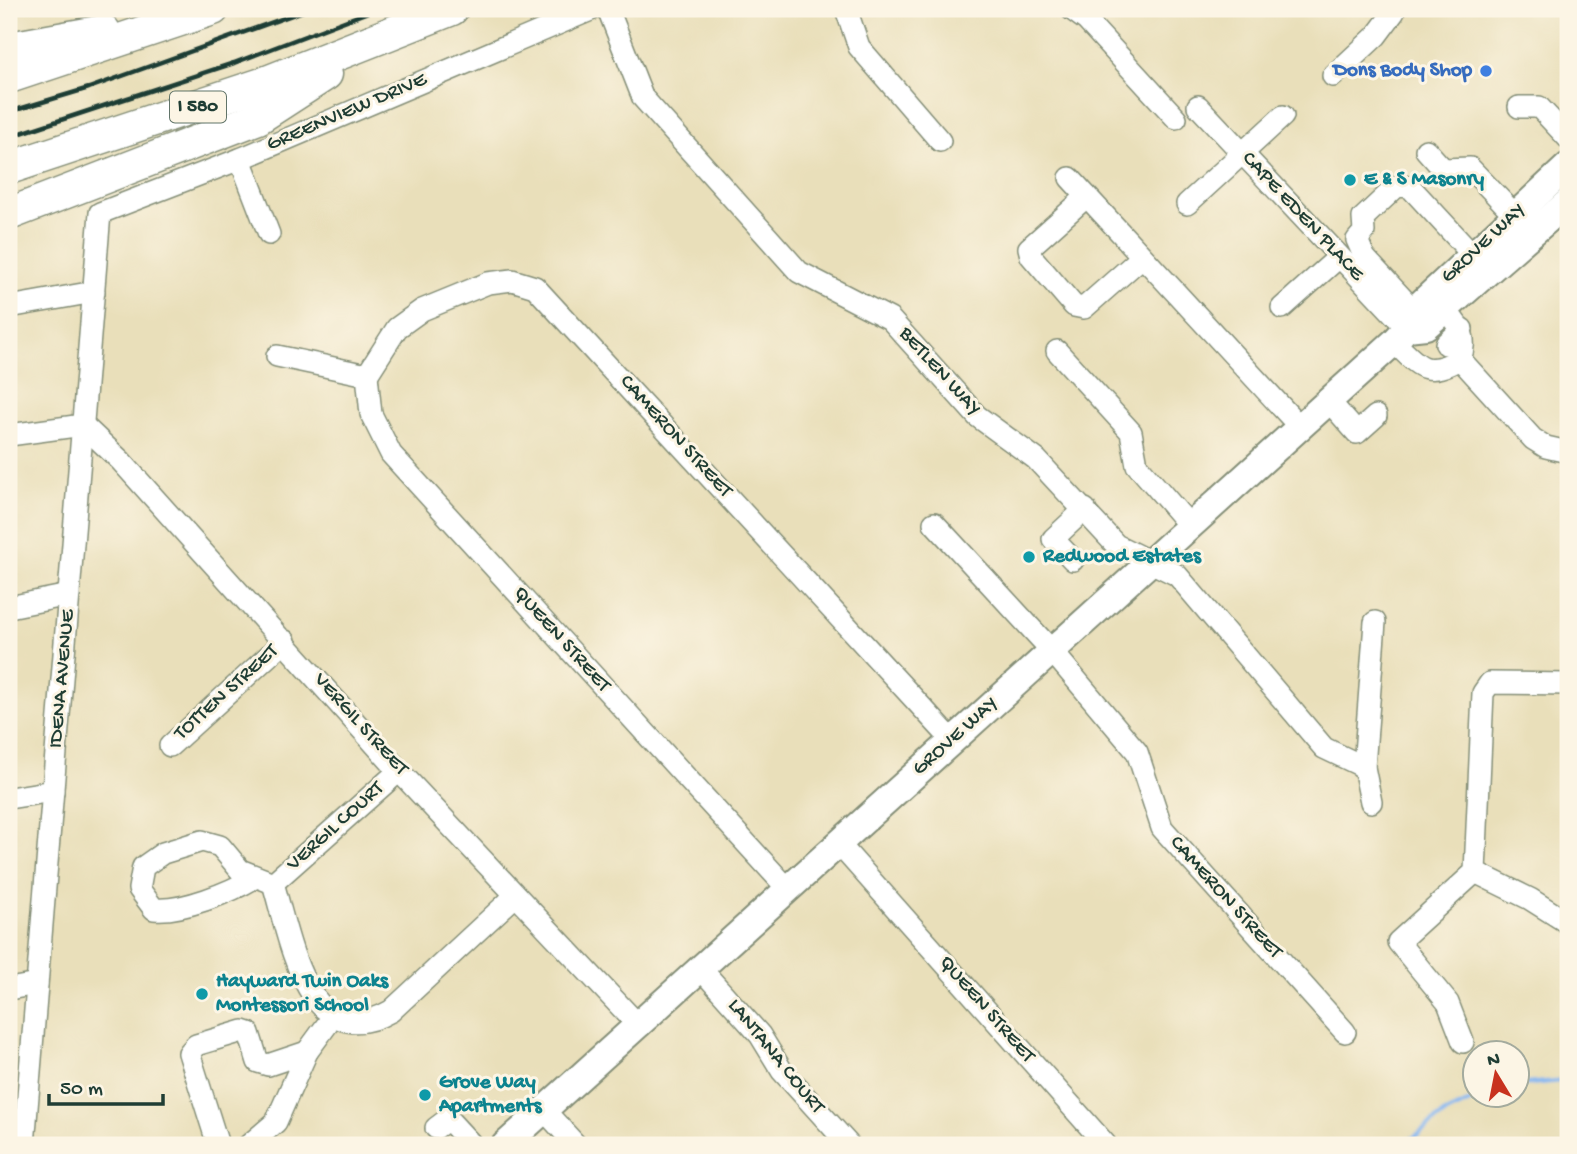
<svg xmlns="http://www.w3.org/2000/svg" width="1577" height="1154" viewBox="0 0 1577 1154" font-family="'Gochi Hand',sans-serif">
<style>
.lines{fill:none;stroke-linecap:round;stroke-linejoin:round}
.stream{stroke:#85b7f2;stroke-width:4.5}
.minor-casing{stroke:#848e77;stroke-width:24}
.major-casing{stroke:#848e77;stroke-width:30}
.highway-casing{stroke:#848e77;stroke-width:35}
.minor{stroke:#fff;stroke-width:21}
.major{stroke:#fff;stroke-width:26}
.highway{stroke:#fff;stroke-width:32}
.rail{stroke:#1f3d34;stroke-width:4.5}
.shop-dot{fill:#3f7fe0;stroke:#fcf5e5;stroke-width:2.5}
.culture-dot{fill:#0f9aa8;stroke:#fcf5e5;stroke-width:2.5}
.labels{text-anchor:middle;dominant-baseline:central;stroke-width:6;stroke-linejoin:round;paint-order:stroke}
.shield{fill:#fcf5e5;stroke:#617469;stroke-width:2}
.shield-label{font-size:19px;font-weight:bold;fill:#1f3d34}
.shop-label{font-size:21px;font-weight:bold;fill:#366cbe;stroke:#fcf5e5;text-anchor:end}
.street-label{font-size:21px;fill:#1f3d34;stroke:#fcf5e5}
.culture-label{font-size:21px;font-weight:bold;fill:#0d838f;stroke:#fcf5e5;text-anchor:start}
</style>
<rect width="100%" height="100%" fill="#fcf5e5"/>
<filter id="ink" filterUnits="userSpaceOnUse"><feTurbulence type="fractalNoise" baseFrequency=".0143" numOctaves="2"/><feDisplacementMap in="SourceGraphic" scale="14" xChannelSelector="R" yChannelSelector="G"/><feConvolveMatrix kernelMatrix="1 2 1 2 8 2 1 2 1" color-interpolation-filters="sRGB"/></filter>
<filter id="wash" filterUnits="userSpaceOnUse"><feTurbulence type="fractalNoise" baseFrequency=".00686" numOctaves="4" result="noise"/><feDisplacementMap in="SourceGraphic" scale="28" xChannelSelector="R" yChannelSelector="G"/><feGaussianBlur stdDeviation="1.57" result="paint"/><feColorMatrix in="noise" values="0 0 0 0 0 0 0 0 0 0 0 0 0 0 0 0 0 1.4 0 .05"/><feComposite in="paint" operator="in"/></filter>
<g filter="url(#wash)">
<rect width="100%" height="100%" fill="#e9dfba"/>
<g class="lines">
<g class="stream">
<path d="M 1518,1085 L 1568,1080"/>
<path d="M 1404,1145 L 1444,1114 L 1486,1094"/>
</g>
</g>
</g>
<g filter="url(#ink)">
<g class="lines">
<defs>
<g id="minor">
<path d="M 608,9 L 643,98 L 799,272 L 890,319 L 977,416 L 1036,459 L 1116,545 L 1177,575 L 1324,748 L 1364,767"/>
<path d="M 846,9 L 859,47 L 940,141"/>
<path d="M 1071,9 L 1086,20 L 1176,118"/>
<path d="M 1333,76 L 1376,36 L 1394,12 L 1391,9"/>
<path d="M 1198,106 L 1407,328"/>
<path d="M 1519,107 L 1539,107 L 1568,138"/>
<path d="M 1426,150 L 1443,169 L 1470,168 L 1515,215"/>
<path d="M 240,159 L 269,234"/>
<path d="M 1070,178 L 1299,426"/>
<path d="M 1086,197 L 1029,248 L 1031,256 L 1074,306 L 1084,308 L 1142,257"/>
<path d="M 1187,204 L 1283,116"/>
<path d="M 9,307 L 94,292"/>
<path d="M 1282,308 L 1339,257"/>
<path d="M 1445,309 C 1459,326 1469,337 1460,359"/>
<path d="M 1414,311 L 1365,258 L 1357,240 L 1364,232 L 1363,218 L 1397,186 L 1410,187 L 1473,255"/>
<path d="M 1394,342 C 1420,367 1425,378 1460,359 L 1533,439 L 1546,447 L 1568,452"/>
<path d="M 1446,344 L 1462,329"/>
<path d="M 1057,351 L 1131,432 L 1137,465 L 1190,526"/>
<path d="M 277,356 L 367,375"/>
<path d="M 367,375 L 397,328 L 422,310 L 488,283 L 512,280 L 535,287 L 952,740"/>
<path d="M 367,375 L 371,414 L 391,454 L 788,889"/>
<path d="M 1328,400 L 1357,433 L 1376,416"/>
<path d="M 9,435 L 83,425 L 121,461 L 399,771 L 638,1025"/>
<path d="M 934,523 L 1052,651 L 1137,752 L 1162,828 L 1345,1032"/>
<path d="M 1073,560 L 1053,539 L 1085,509"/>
<path d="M 9,607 L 69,595"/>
<path d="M 170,746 L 285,641"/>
<path d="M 9,798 L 53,791"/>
<path d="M 1371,802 L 1364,767 L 1375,622"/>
<path d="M 838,843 L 1106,1145"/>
<path d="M 1475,872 L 1530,899 L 1568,923"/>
<path d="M 254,878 C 231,892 181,912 154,909 L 139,889 L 143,867 L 163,853 L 202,841 L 220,846 L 240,870 L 273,883"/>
<path d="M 273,883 C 290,940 308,1058 391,1011 L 515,896"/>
<path d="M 273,883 L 399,771"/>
<path d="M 701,969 L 760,1035 L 782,1071 L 849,1145"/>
<path d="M 9,989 L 37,984"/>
<path d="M 1463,1042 L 1448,1003 L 1398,942 L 1475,872 L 1483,693 L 1490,683 L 1568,684"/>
<path d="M 544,1110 L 576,1145"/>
<path d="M 436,1128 L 448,1119 L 472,1145"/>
<path d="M 24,1145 L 100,213 L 240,159 L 593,9"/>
<path d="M 218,1145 L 189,1053 L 196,1045 L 243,1031 L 249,1033 L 258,1062 L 268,1065 L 307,1052"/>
<path d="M 249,1145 L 276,1122 L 307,1052 L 332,1018"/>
</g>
<g id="major">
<path d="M 1407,328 L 1426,326 L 1568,202"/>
<path d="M 505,1145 L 1394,342 L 1407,328 L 1415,309 L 1568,166"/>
</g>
<g id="highway">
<path d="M 9,48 L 104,31"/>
<path d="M 9,77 L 213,9"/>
<path d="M 9,168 L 262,84 L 452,9"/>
<path d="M 9,214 L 258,118 L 326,74"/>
</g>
</defs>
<use href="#minor" class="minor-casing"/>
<use href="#major" class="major-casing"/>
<use href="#highway" class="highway-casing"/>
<use href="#minor" class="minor"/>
<use href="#major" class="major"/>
<use href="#highway" class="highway"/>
<g class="rail">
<path d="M 9,112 L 89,88 L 309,9"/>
<path d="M 9,137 L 234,63 L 376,9"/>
</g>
</g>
</g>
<circle class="shop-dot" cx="1486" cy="71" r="7"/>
<g class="culture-dot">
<circle cx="1350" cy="180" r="7"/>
<circle cx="1029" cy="557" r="7"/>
<circle cx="202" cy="994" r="7"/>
<circle cx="425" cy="1095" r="7"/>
</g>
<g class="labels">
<rect class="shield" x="170" y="91.5" width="56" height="31" rx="5"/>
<g class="shield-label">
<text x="198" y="107">I 580</text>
</g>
<g class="shop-label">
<text x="1472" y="71">Dons Body Shop</text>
</g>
<g class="street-label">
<text transform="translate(347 113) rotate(-23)">GREENVIEW DRIVE</text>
<text transform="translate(1302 217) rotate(47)">CAPE EDEN PLACE</text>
<text transform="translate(1484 244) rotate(-43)">GROVE WAY</text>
<text transform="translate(939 372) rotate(48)">BETLEN WAY</text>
<text transform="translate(675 437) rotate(48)">CAMERON STREET</text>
<text transform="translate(561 640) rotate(48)">QUEEN STREET</text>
<text transform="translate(63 679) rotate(-85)">IDENA AVENUE</text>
<text transform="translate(227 693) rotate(-42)">TOTTEN STREET</text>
<text transform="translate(360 725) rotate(48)">VERGIL STREET</text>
<text transform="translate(956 737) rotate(-42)">GROVE WAY</text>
<text transform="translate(336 827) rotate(-42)">VERGIL COURT</text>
<text transform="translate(1225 898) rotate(48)">CAMERON STREET</text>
<text transform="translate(986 1010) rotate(49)">QUEEN STREET</text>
<text transform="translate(775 1057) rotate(51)">LANTANA COURT</text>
</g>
<g class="culture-label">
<text x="1364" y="180">E &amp; S Masonry</text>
<text x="1043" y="557">Redwood Estates</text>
<text x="216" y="982">Hayward Twin Oaks<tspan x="216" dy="24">Montessori School</tspan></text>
<text x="439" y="1083">Grove Way<tspan x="439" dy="24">Apartments</tspan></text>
</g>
</g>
<rect width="1577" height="1154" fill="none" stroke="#fcf5e5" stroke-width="35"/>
<g transform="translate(1496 1074) rotate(350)"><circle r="33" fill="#fcf5e5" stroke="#a4ab9e" stroke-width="2"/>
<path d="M0-5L12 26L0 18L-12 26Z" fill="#c8321e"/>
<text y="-10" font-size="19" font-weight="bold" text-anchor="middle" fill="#1f3d34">N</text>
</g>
<path d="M49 1094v10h114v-10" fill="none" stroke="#1f3d34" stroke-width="3.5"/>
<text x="60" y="1094" font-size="21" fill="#1f3d34" stroke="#fcf5e5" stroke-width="5" paint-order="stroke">50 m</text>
</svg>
